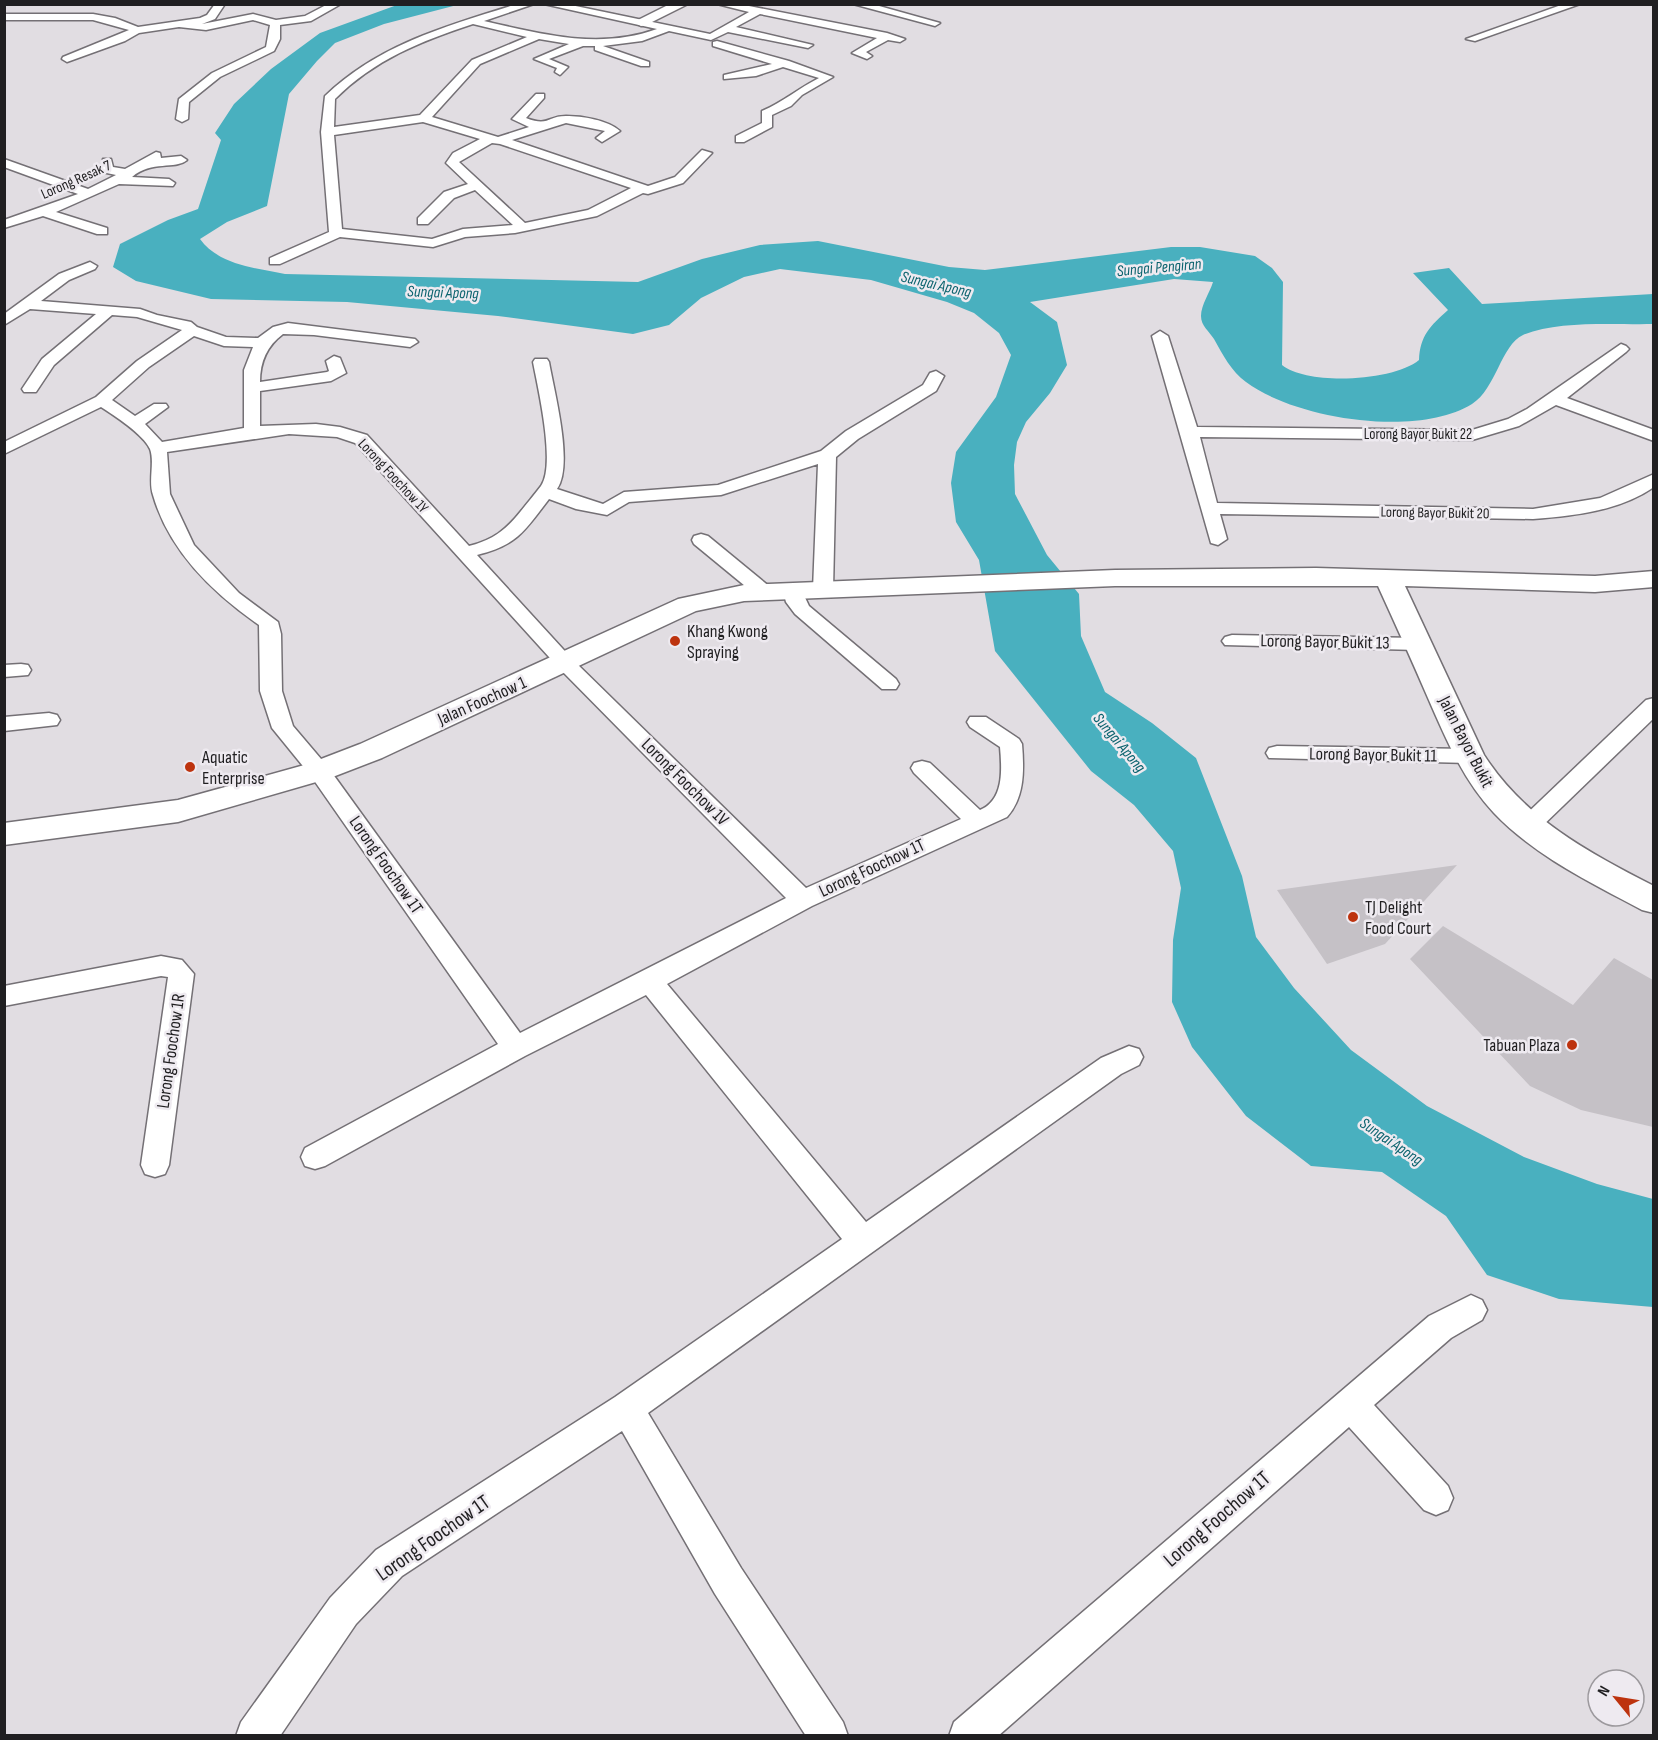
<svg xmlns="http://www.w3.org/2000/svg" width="1658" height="1740" viewBox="0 0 1658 1740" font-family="'Sofia Sans Condensed',sans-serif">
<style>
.water{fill:#49b0bf}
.building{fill:#c5c1c6}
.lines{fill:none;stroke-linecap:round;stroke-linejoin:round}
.street-casing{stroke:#747075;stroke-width:3}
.secondary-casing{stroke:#747075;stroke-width:3}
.street{fill:#fff;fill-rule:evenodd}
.secondary{fill:#fff;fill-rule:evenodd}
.poi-dot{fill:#bd330e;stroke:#eeeaf0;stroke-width:2}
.labels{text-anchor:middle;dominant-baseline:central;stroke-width:5;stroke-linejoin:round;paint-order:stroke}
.far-street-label{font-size:15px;fill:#201f21;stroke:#eeeaf0}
.far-water-label{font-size:16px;font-style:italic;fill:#0b636e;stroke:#eeeaf0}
.poi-label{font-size:18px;fill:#201f21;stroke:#eeeaf0;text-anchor:start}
.street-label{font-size:18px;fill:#201f21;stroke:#eeeaf0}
.near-street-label{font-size:21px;fill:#201f21;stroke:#eeeaf0}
</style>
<rect width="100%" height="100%" fill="#e1dde2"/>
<path class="water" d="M 461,4 L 384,24 L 335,43 L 317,61 L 289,94 L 267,206 L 227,222 L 200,239 C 219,265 255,268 285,274 L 638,282 L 702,259 L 760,245 L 818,241 L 949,267 L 985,270 L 1171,247 L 1200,247 L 1255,256 L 1272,268 L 1283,282 L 1282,365 C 1308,386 1394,381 1419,360 C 1420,336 1430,326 1448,310 L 1413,273 L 1449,268 L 1482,304 L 1653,294 L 1653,324 C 1615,325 1558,320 1523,335 C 1501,345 1496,389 1472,404 C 1418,438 1295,419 1246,382 C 1231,371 1223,355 1214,339 C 1209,331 1201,326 1201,316 C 1201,305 1210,292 1213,282 L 1174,279 L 1030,302 L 1057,322 L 1067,365 L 1050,393 L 1026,422 L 1017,442 L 1014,465 L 1015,494 L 1047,555 L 1079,594 L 1081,636 L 1105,692 L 1152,723 L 1196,758 L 1242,876 L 1256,937 L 1294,988 L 1351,1050 L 1427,1106 L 1524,1157 L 1597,1184 L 1653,1199 L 1653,1307 L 1559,1299 L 1487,1275 L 1446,1216 L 1382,1172 L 1311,1166 L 1246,1116 L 1192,1047 L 1172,1002 L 1173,940 L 1181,888 L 1173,851 L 1134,805 L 1091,771 L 995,651 L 979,560 L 956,522 L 951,483 L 956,452 L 996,397 L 1011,355 L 999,333 L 974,313 L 947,302 L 871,280 L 780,269 L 744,277 L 701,298 L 669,325 L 633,334 L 498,316 L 347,302 L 211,299 L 136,281 L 113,267 L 120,244 L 168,220 L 198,209 L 221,140 L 215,133 L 234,104 L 271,69 L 320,33 L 397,5 Z"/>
<g class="building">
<path d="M 1457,865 L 1385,944 L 1327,964 L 1277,890 Z"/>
<path d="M 1443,926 L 1573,1005 L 1614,958 L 1653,980 L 1653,1127 L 1581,1110 L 1530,1086 L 1410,959 Z"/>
</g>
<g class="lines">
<defs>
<g id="street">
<path d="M 215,4 L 225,4 L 215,19 L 202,24 L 253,14 L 276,20 L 305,16 L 328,4 L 341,4 L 311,21 L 280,25 L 280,39 L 274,51 L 220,77 L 189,102 L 188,119 L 182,122 L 176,119 L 179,99 L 212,73 L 266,47 L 270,25 L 253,20 L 206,30 L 179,27 L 139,33 L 125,41 L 67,62 L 62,59 L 63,57 L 129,30 L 93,20 L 4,20 L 4,14 L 93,14 L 115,18 L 138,27 L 200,18 L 207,15 Z"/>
<path d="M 517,4 L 534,4 L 484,21 C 542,34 599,50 657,29 L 544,4 L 566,4 L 710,34 L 749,12 L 717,4 L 739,4 L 887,33 L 905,39 L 900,42 L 888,40 L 866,52 L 872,56 L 867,59 L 852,53 L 877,38 L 760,14 L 736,27 L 813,45 L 808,48 L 728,32 L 711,40 L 669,31 L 642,41 L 603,46 L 649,62 L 649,66 L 641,66 L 595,50 L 595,46 L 583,46 L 549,59 L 568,67 L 560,75 L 555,72 L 557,68 L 534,59 L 569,44 L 539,39 L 480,64 L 432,117 L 498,137 L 529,127 L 512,119 L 536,94 L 544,94 L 544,98 L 526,118 C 549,127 547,116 566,116 C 582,116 608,120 620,131 L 602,142 L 596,138 L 605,131 L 566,123 L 512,140 L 648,186 L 675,177 L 702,150 L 712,153 L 683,183 L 648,194 L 643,193 L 597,216 L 515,233 L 465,237 L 433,247 L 340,237 L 280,264 L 270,264 L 270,258 L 329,232 L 321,132 L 325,96 C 379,44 447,26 517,4 ZM 473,24 L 527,37 L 472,60 L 420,115 L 334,127 L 335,99 C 374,60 421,41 473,24 ZM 423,122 L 480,139 L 453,153 L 446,163 L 468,184 L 444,192 L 418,218 L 418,224 L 428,224 L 454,198 L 475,190 L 513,225 L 463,229 L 432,239 L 342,229 L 334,135 ZM 492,143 L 500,144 L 631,188 L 588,210 L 525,223 L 459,162 Z"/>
<path d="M 853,4 L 872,4 L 940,23 L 935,26 Z"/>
<path d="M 1564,4 L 1580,4 L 1475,41 L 1466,39 Z"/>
<path d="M 717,41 L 789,61 L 833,77 L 802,95 L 791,106 L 772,115 L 772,127 L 744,142 L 736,142 L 736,136 L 762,123 L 762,111 C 783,102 799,88 819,78 L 783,67 L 756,76 L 724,79 L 724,75 L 772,64 L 713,46 L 713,42 Z"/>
<path d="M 156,152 L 160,153 L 161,158 L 181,156 L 187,160 C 175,170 152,160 132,177 L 169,179 L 175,183 L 173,186 L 119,184 L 56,212 L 107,228 L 107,234 L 97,234 L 43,216 L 4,228 L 4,220 L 78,194 L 4,167 L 4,159 L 88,189 L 116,175 L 102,172 L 103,159 L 111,159 L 113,167 L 125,169 Z"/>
<path d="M 90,262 L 97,266 L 95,269 L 69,280 L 41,301 L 140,309 L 157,315 L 191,322 L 197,327 L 226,337 L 258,338 L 273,327 L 288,323 L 415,339 L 418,342 L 410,347 L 314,335 L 283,334 C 267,346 260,361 260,382 L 327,372 L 329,371 L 326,361 L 334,356 L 340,358 L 346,373 L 331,381 L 260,391 L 260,426 L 316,424 L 340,427 L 367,435 L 469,546 C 493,540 506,530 521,511 C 528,502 535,494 541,486 C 556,465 538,388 533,362 L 535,359 L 547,359 L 549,362 C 554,391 574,465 557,489 L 603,504 L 624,492 L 718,485 L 821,451 L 846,431 L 923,385 L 930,373 L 936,371 L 944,376 L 936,391 L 858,439 L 836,457 L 833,590 L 830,594 L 816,594 L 813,590 L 818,464 L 721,495 L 629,502 L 607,515 L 576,509 L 549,499 C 525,530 518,545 477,555 L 573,660 L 806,888 L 961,819 L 914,773 L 911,768 L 914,763 L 922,761 L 930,763 L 980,810 C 1004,800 1002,770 1000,747 L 970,727 L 967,722 L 970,717 L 986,717 L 1019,739 L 1022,744 C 1024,769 1025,797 1007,817 L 812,906 L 667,984 L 866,1222 L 1101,1058 L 1129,1046 L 1139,1049 L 1143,1057 L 1139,1065 L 1121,1074 L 648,1413 L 741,1568 L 843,1722 L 848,1736 L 806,1736 L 715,1594 L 622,1431 L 402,1576 L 356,1624 L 280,1736 L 236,1736 L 241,1722 L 330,1598 L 376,1550 L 615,1397 L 842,1239 L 646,995 L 525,1056 L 325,1166 L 315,1169 L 305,1166 L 301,1157 L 305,1148 L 498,1044 L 311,776 L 272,728 L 260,691 L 259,625 C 213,593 169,551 153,495 C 148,481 155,462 150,449 C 143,434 115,416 101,407 L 4,454 L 4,442 L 96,397 L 137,361 L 182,330 L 137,317 L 112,315 L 54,365 L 36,392 L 24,392 L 22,389 L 42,359 L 96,314 L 30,309 L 4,325 L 4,314 L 59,274 ZM 194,336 L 224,346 L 253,347 L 244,370 L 244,428 L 162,442 L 145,424 L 168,407 L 166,404 L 154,404 L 135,416 L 112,400 L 149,367 ZM 289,434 L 337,437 L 355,443 L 559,668 L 786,898 L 520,1033 L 327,766 L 293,726 L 282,691 L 281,634 L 278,622 L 239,593 L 194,545 L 170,494 L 167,452 Z"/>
<path d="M 1160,331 L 1168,336 L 1197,427 L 1472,430 L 1508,419 L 1527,409 L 1621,344 L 1626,346 L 1629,349 L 1626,352 L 1567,398 L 1654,430 L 1654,441 L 1556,405 L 1519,426 L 1472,440 L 1200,437 L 1217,503 L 1533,509 L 1600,498 L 1654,474 L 1654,487 C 1619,511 1574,516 1533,519 L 1220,514 L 1227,539 L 1218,545 L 1211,543 L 1152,336 Z"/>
<path d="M 701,534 L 708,536 L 770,587 L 773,591 L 770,595 L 756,595 L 694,544 L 692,540 L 694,536 Z"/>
<path d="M 793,585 L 800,587 L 809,606 L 896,679 L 899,684 L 896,689 L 882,689 L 795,614 L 786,602 L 783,591 Z"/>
<path d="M 1232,635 L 1418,638 L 1425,640 L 1428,644 L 1425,648 L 1418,650 L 1225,645 L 1222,641 L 1225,637 Z"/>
<path d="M 21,664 L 28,665 L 31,670 L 28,675 L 4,677 L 4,665 Z"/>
<path d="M 1654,698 L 1654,718 L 1535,833 L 1527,835 L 1519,833 L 1515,827 L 1519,821 L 1646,700 Z"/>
<path d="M 49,713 L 57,715 L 60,720 L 57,725 L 4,731 L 4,717 Z"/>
<path d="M 1277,746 L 1469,749 L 1477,751 L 1480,756 L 1477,761 L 1469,763 L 1269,758 L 1266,753 L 1269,748 Z"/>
<path d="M 161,956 L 182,960 L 194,974 L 169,1165 L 165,1174 L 155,1177 L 145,1174 L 141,1165 L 168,977 L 161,976 L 4,1006 L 4,986 Z"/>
<path d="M 1471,1295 L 1482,1300 L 1487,1310 L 1482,1320 L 1451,1338 L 1374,1405 L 1448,1486 L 1453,1498 L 1448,1510 L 1436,1515 L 1424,1510 L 1349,1427 L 998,1736 L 949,1736 L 954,1722 L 1429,1316 Z"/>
</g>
<g id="secondary">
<path d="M 670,4 L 688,4 L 646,25 L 641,26 L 634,22 Z"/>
<path d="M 1316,568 L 1595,576 L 1654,571 L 1654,587 L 1595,592 L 1405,586 L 1484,755 C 1525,819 1588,852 1654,886 L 1654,913 L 1642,910 C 1590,882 1535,856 1494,813 C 1463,780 1446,739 1428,698 C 1412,661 1395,623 1378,586 L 1115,586 L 744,601 L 696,611 L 382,758 L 330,778 L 178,822 L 4,845 L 4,823 L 178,800 L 308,764 L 360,744 L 678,599 L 744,585 L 1115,570 Z"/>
</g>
</defs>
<use href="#street" class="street-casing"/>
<use href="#secondary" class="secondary-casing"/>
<use href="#street" class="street"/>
<use href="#secondary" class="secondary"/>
</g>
<g class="poi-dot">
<circle cx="675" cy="641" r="6"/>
<circle cx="190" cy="767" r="6"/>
<circle cx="1353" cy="917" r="6"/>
<circle cx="1572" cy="1045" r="6"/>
</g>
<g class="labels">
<g class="far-street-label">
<text transform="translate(76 180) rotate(-24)">Lorong Resak 7</text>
<text x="1418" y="434">Lorong Bayor Bukit 22</text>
<text transform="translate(393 476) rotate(47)">Lorong Foochow 1Y</text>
<text transform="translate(1435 513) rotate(1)">Lorong Bayor Bukit 20</text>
</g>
<g class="far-water-label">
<text transform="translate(1159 268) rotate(-5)">Sungai Pengiran</text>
<text transform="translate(936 285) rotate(13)">Sungai Apong</text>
<text transform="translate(443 293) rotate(2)">Sungai Apong</text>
<text transform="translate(1119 743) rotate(50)">Sungai Apong</text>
<text transform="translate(1391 1142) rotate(34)">Sungai Apong</text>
</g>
<g class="poi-label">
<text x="687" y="631">Khang Kwong<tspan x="687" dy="21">Spraying</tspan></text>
<text x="202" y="757">Aquatic<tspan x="202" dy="21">Enterprise</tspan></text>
<text x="1365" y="907">TJ Delight<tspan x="1365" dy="21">Food Court</tspan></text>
<text x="1560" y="1045" text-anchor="end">Tabuan Plaza</text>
</g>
<g class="street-label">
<text transform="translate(1325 642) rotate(1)">Lorong Bayor Bukit 13</text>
<text transform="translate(482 701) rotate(-24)">Jalan Foochow 1</text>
<text transform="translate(1466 742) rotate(63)">Jalan Bayor Bukit</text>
<text transform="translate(1373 755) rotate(1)">Lorong Bayor Bukit 11</text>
<text transform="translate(685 782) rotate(45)">Lorong Foochow 1V</text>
<text transform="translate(386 865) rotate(55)">Lorong Foochow 1T</text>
<text transform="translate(872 868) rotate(-25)">Lorong Foochow 1T</text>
<text transform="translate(171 1051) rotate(-82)">Lorong Foochow 1R</text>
</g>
<g class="near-street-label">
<text transform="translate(1217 1519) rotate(-41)">Lorong Foochow 1T</text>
<text transform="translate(433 1538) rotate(-35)">Lorong Foochow 1T</text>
</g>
</g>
<rect width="1658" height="1740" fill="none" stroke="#201f21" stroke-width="12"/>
<g transform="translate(1616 1698) rotate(300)"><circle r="28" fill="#eeeaf0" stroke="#9c999d" stroke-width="1.5"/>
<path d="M0-4.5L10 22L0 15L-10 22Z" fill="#bd330e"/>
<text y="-9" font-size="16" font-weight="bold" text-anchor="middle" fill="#201f21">N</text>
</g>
</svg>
